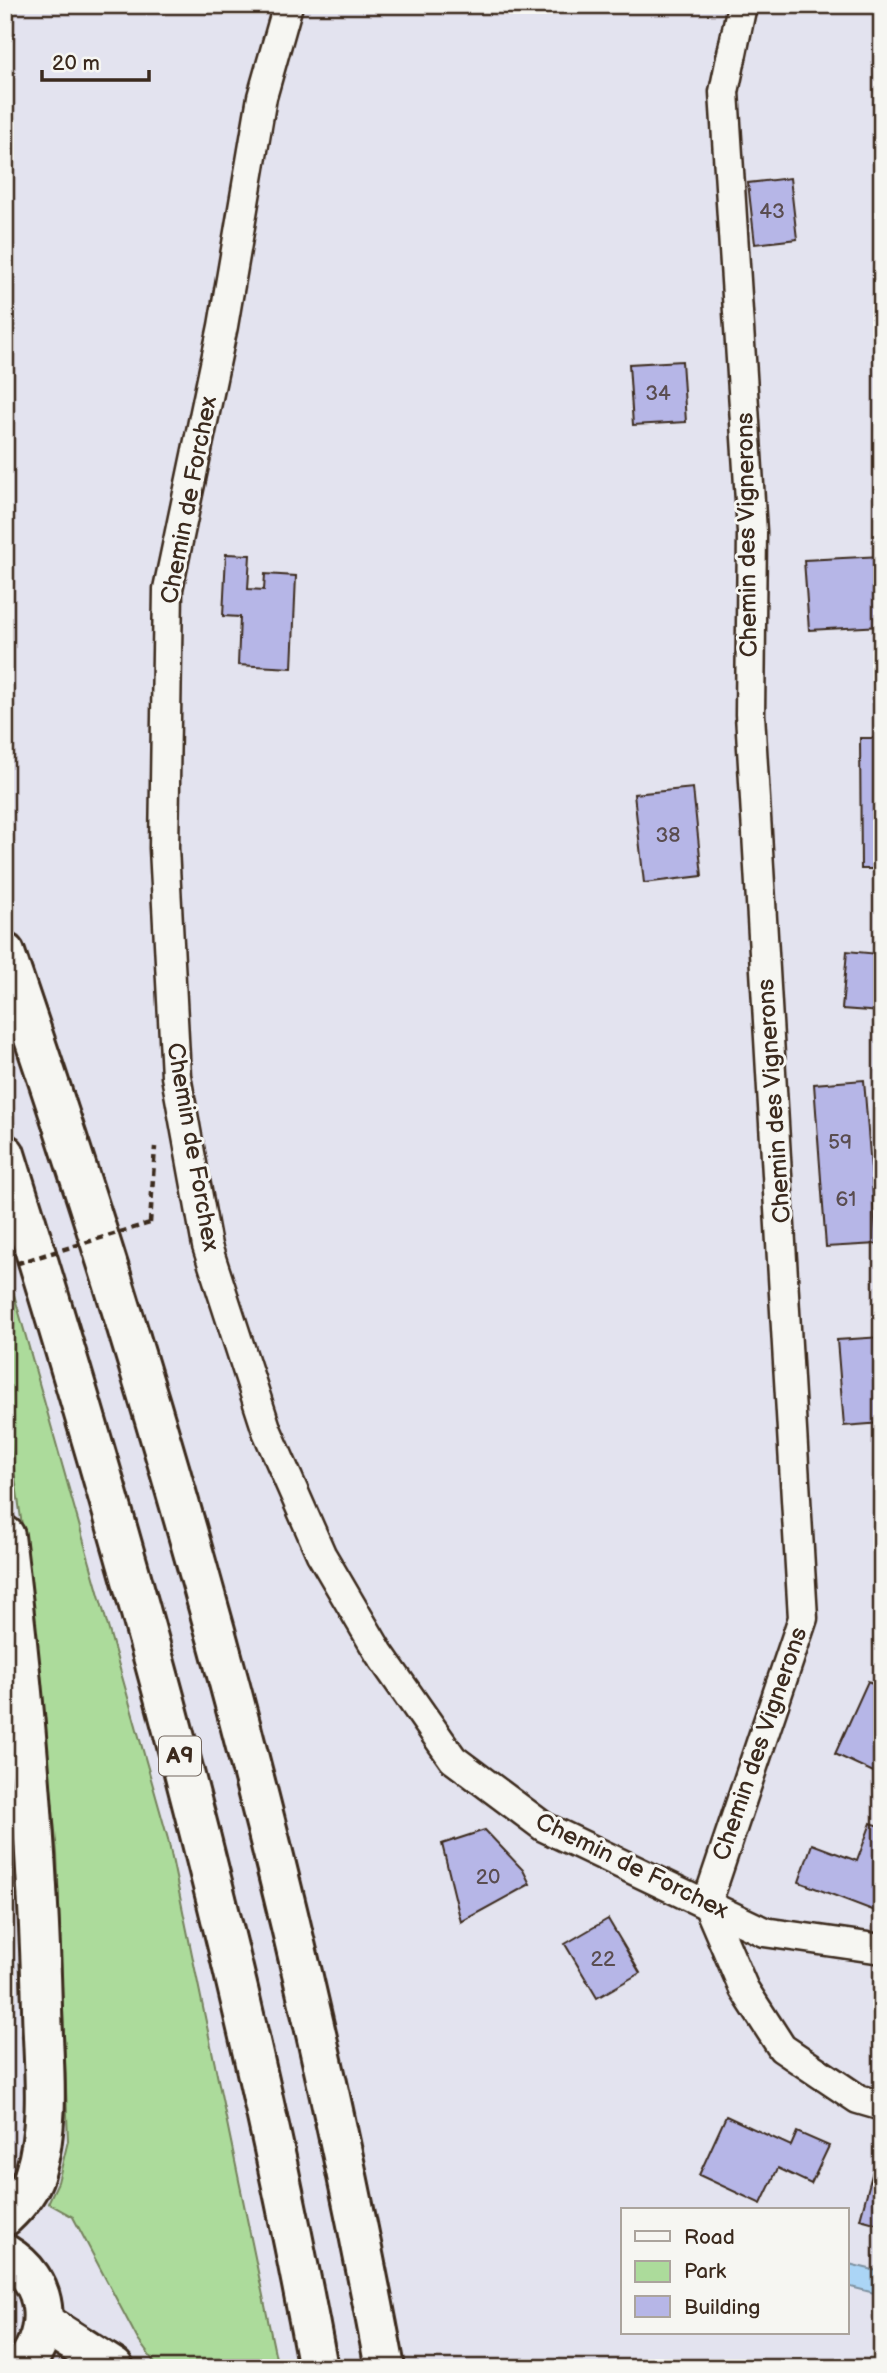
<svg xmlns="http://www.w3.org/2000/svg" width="887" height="2373" viewBox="0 0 887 2373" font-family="'Balsamiq Sans',sans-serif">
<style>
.green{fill:#acdb9b;stroke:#74825c;stroke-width:2}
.water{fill:#abd5f6;stroke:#7e91a0;stroke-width:2}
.building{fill:#b6b6e7;stroke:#3b2a1e;stroke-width:2}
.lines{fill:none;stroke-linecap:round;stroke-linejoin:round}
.street-casing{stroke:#3b2a1e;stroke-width:33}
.secondary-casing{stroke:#3b2a1e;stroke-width:44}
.highway-casing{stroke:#3b2a1e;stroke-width:44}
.path{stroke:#3b2a1e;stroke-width:4.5;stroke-dasharray:7 5;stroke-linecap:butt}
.street{stroke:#f6f6f2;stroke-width:28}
.secondary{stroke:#f6f6f2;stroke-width:38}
.highway{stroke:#f6f6f2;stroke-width:38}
.path-bridge{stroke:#3b2a1e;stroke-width:4.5;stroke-dasharray:7 5;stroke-linecap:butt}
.labels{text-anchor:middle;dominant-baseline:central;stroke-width:6;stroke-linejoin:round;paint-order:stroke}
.number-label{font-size:21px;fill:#5a4d50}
.shield{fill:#f6f6f2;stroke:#73675e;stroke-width:2}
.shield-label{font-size:23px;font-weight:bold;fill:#3b2a1e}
.street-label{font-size:24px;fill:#3b2a1e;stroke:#f6f6f2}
</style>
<rect width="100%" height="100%" fill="#e3e3ef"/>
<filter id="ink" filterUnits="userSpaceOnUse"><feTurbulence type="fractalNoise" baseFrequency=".0143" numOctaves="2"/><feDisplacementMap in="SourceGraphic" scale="14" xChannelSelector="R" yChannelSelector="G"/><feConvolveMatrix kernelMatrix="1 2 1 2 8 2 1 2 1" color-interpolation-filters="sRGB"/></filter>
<g filter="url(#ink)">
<path class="green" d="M 13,1291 L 168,1839 L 278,2368 L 157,2366 L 138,2340 L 73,2217 L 48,2203 L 58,2182 L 68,2141 L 57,1853 L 33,1601 L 5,1409 L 5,1293 Z"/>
<path class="water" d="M 849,2264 L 882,2272 L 882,2295 L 847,2286 Z"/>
<g class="building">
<path d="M 790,178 L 797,239 L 755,244 L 748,183 Z"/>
<path d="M 682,361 L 686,422 L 633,425 L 629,364 Z"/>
<path d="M 226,554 L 250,555 L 248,589 L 264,590 L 265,574 L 296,576 L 292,668 L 238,665 L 240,617 L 223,616 Z"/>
<path d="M 882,556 L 882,626 L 809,630 L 804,560 Z"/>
<path d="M 860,738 L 882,738 L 882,869 L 861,869 Z"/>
<path d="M 693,788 L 702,876 L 644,883 L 634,794 Z"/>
<path d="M 878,939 L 882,939 L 882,1012 L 842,1009 L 847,951 L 878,954 Z"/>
<path d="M 864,1080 L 877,1244 L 826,1247 L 814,1084 Z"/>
<path d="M 882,1337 L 882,1423 L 844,1426 L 837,1340 Z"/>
<path d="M 882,1522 L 882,1600 L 874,1600 L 873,1523 Z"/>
<path d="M 868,1681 L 882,1688 L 882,1785 L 877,1782 L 880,1775 L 835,1754 Z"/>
<path d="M 871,1823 L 882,1827 L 882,1893 L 875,1911 L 799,1882 L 812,1844 L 857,1861 Z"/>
<path d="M 485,1830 L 523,1870 L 530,1884 L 461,1922 L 442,1844 Z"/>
<path d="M 608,1919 L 640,1973 L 597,1998 L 565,1944 Z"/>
<path d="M 726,2116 L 791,2146 L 797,2132 L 829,2146 L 811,2184 L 778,2168 L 761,2204 L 699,2175 Z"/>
<path d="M 877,2156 L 882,2157 L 882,2225 L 860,2219 Z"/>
</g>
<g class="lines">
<defs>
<g id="street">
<path d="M 288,5 L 262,97 L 223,326 L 168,589 L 164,848 L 176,1076 L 207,1246 L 267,1431 L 321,1554 L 379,1653 L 453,1759 L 544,1827 L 764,1932 L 882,1949"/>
<path d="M 742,5 L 724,92 L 752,532 L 750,714 L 803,1618 L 707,1903 L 744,1989 L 782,2048 L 858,2099 L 882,2106"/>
</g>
<g id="secondary">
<path d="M 5,2254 C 49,2280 54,2330 22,2368"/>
<path d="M 44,2323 L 114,2368"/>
</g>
<g id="highway">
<path d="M 5,953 C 164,1414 296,1888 385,2368"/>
<path d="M 5,1154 C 130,1553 242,1957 318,2368"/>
<path d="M 5,1536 C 24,1693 38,1850 42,2008 C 43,2062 51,2121 35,2173 C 30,2190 18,2204 5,2216"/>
</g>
</defs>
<use href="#street" class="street-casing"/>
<use href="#secondary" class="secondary-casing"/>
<use href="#highway" class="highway-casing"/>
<path class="path" d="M 150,1223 L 155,1147"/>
<use href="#street" class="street"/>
<use href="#secondary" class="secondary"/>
<use href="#highway" class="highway"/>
<path class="path-bridge" d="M 5,1267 L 150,1223"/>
</g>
</g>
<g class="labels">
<g class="number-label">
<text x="772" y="211">43</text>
<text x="658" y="393">34</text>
<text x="668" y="835">38</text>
<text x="840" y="1142">59</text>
<text x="846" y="1199">61</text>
<text x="488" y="1877">20</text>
<text x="603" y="1959">22</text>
</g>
<rect class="shield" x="159" y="1736.5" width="42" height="39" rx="5"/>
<g class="shield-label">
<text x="180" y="1756">A9</text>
</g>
<g class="street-label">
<text transform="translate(189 500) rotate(-79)">Chemin de Forchex</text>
<text transform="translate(747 535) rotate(-91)">Chemin des Vignerons</text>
<text transform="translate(774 1101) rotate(-94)">Chemin des Vignerons</text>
<text transform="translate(193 1147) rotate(80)">Chemin de Forchex</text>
<text transform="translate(760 1744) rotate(-71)">Chemin des Vignerons</text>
<text transform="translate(632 1866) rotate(26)">Chemin de Forchex</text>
</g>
</g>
<rect width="887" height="2373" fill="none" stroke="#f6f6f2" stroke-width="28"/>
<rect x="14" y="14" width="859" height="2345" fill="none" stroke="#3b2a1e" stroke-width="2.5" filter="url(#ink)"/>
<rect x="621" y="2208" width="228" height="126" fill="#f6f6f2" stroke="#aba49d" stroke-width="2"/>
<rect x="635" y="2231" width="35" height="10" fill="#f6f6f2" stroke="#aba49d" stroke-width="2"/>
<text x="684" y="2244" font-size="21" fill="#3b2a1e">Road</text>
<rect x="635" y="2261" width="35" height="21" fill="#acdb9b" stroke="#aba49d" stroke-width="2"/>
<text x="684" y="2278" font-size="21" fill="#3b2a1e">Park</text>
<rect x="635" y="2296" width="35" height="21" fill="#b6b6e7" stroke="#aba49d" stroke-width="2"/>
<text x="684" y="2314" font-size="21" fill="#3b2a1e">Building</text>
<path d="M42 70v10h107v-10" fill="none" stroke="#3b2a1e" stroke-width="3.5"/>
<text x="52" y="70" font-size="21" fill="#3b2a1e" stroke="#f6f6f2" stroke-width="5" paint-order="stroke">20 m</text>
</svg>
